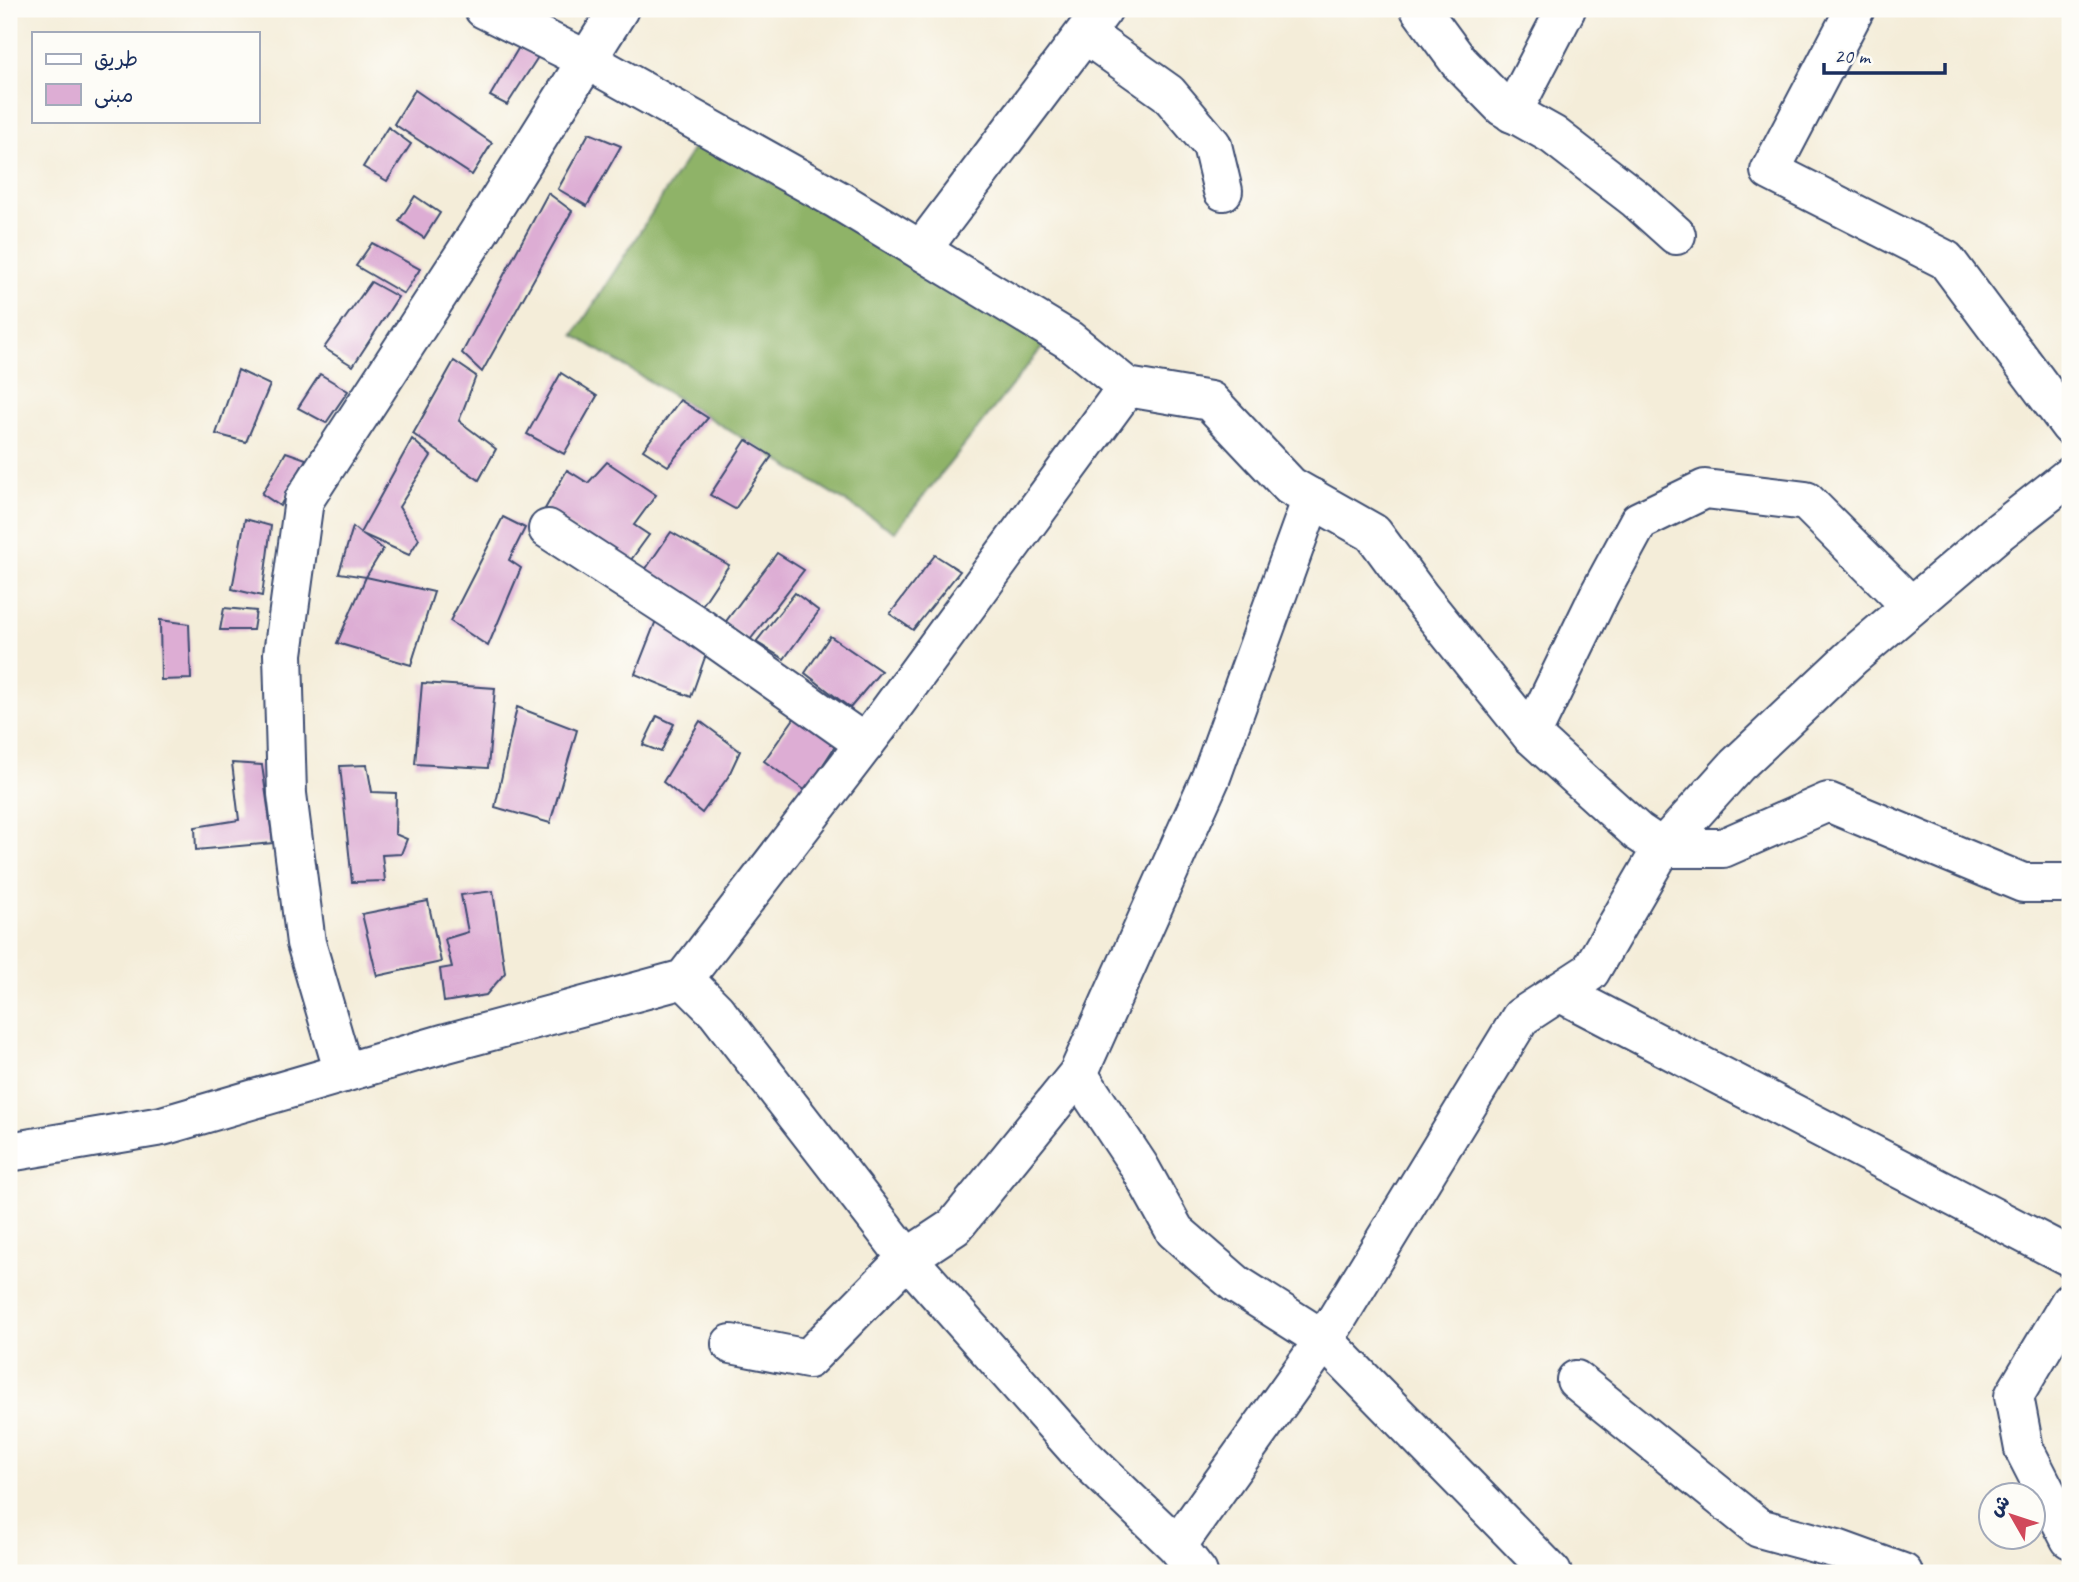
<svg xmlns="http://www.w3.org/2000/svg" width="2079" height="1582" viewBox="0 0 2079 1582" font-family="Caveat,'Playpen Sans Arabic',sans-serif">
<style>
.forest{fill:#8fb368;stroke:#557163;stroke-width:2}
.building{fill:#ddadd4}
.lines{fill:none;stroke-linecap:round;stroke-linejoin:round}
.street-casing{stroke:#3c4c70;stroke-width:42}
.street{stroke:#fff;stroke-width:38}
</style>
<rect width="100%" height="100%" fill="#fdfcf7"/>
<filter id="ink" filterUnits="userSpaceOnUse"><feTurbulence type="fractalNoise" baseFrequency=".0143" numOctaves="2"/><feDisplacementMap in="SourceGraphic" scale="14" xChannelSelector="R" yChannelSelector="G"/><feConvolveMatrix kernelMatrix="1 2 1 2 8 2 1 2 1" color-interpolation-filters="sRGB"/></filter>
<filter id="wash" filterUnits="userSpaceOnUse"><feTurbulence type="fractalNoise" baseFrequency=".00686" numOctaves="4" result="noise"/><feDisplacementMap in="SourceGraphic" scale="28" xChannelSelector="R" yChannelSelector="G"/><feGaussianBlur stdDeviation="1.57" result="paint"/><feColorMatrix in="noise" values="0 0 0 0 0 0 0 0 0 0 0 0 0 0 0 0 0 1.4 0 .05"/><feComposite in="paint" operator="in"/></filter>
<g filter="url(#wash)">
<rect width="100%" height="100%" fill="#f4edd9"/>
<path class="forest" d="M 699,139 L 1044,345 L 895,532 L 574,335 Z"/>
<g id="blocks">
<g class="building">
<path d="M 519,47 L 538,57 L 507,105 L 490,96 Z"/>
<path d="M 415,90 L 492,143 L 472,175 L 394,124 Z"/>
<path d="M 388,127 L 411,144 L 387,181 L 363,167 Z"/>
<path d="M 589,133 L 621,146 L 587,206 L 558,189 Z"/>
<path d="M 548,193 L 572,211 L 482,372 L 462,353 Z"/>
<path d="M 415,196 L 440,213 L 424,238 L 399,221 Z"/>
<path d="M 372,243 L 420,269 L 404,294 L 356,266 Z"/>
<path d="M 371,282 L 398,297 L 353,366 L 324,348 Z"/>
<path d="M 454,361 L 476,376 L 459,421 L 496,449 L 479,480 L 413,434 Z"/>
<path d="M 238,370 L 270,385 L 246,442 L 216,434 Z"/>
<path d="M 561,373 L 597,396 L 564,454 L 527,434 Z"/>
<path d="M 320,374 L 348,391 L 326,423 L 298,408 Z"/>
<path d="M 680,400 L 708,418 L 668,466 L 643,450 Z"/>
<path d="M 412,439 L 431,456 L 399,507 L 419,539 L 409,555 L 360,533 L 383,549 L 366,577 L 339,573 L 353,527 L 360,533 Z"/>
<path d="M 746,440 L 772,456 L 735,509 L 710,495 Z"/>
<path d="M 286,452 L 306,459 L 280,506 L 262,494 Z"/>
<path d="M 607,462 L 656,495 L 634,525 L 649,535 L 628,564 L 545,509 L 567,470 L 588,483 Z"/>
<path d="M 503,517 L 525,528 L 509,560 L 521,568 L 488,646 L 450,621 Z"/>
<path d="M 245,519 L 271,526 L 262,596 L 232,589 Z"/>
<path d="M 671,532 L 729,565 L 701,607 L 643,573 Z"/>
<path d="M 777,553 L 804,570 L 750,640 L 724,624 Z"/>
<path d="M 935,555 L 960,571 L 913,630 L 890,614 Z"/>
<path d="M 366,577 L 434,592 L 411,665 L 337,643 Z"/>
<path d="M 795,593 L 819,611 L 784,659 L 756,642 Z"/>
<path d="M 224,608 L 256,611 L 253,630 L 220,630 Z"/>
<path d="M 659,613 L 710,643 L 691,697 L 635,674 Z"/>
<path d="M 160,620 L 189,624 L 191,679 L 161,680 Z"/>
<path d="M 830,636 L 881,671 L 850,708 L 805,673 Z"/>
<path d="M 422,683 L 495,688 L 488,768 L 415,764 Z"/>
<path d="M 517,707 L 577,730 L 550,823 L 495,807 Z"/>
<path d="M 802,707 L 843,734 L 806,791 L 764,761 Z"/>
<path d="M 657,716 L 674,724 L 661,752 L 643,745 Z"/>
<path d="M 700,721 L 740,751 L 728,777 L 702,813 L 663,782 Z"/>
<path d="M 232,763 L 262,765 L 273,843 L 196,850 L 195,827 L 239,820 Z"/>
<path d="M 367,765 L 372,792 L 396,793 L 395,834 L 407,839 L 401,854 L 382,855 L 385,881 L 352,882 L 340,766 Z"/>
<path d="M 493,891 L 505,973 L 486,995 L 444,1002 L 440,969 L 452,967 L 445,939 L 468,932 L 461,895 Z"/>
<path d="M 428,901 L 441,962 L 377,976 L 362,914 Z"/>
</g>
</g>
</g>
<g filter="url(#ink)">
<use href="#blocks" fill-opacity="0" stroke="#3c4c70" stroke-width="2"/>
<g class="lines">
<defs>
<g id="street">
<path d="M 484,9 L 587,60 L 838,200 L 1069,340 L 1127,387 L 1210,401 L 1290,486 L 1373,533 L 1420,597 L 1531,735 L 1638,832 L 1662,848 L 1723,848 L 1828,802 L 2023,883 L 2070,883"/>
<path d="M 1420,9 L 1459,62 L 1503,107 L 1553,135 L 1637,200 L 1676,235"/>
<path d="M 1855,9 L 1770,171 L 1946,260 L 2070,426"/>
<path d="M 1085,34 L 1168,93 L 1212,145 L 1223,191"/>
<path d="M 1512,113 L 1566,9"/>
<path d="M 921,250 L 1103,9"/>
<path d="M 548,529 L 699,627 L 865,744"/>
<path d="M 1531,735 L 1600,593 L 1639,521 L 1705,489 L 1806,501 L 1911,606"/>
<path d="M 684,979 L 716,1011 L 907,1258 L 1080,1453 L 1177,1546 L 1198,1573"/>
<path d="M 1559,992 L 2070,1257"/>
<path d="M 344,1073 L 306,943 L 287,794 L 283,654 L 304,500 L 477,235 L 619,9"/>
<path d="M 1078,1074 L 1139,1166 L 1175,1231 L 1236,1284 L 1324,1340 L 1552,1573"/>
<path d="M 9,1152 L 162,1126 L 443,1044 L 684,979 L 877,728 L 1127,387"/>
<path d="M 2070,1302 L 2014,1396 L 2024,1449 L 2070,1539"/>
<path d="M 731,1344 L 808,1359 L 907,1258 L 954,1227 L 1078,1074 L 1211,777 L 1312,498"/>
<path d="M 1576,1380 L 1759,1528 L 1837,1549 L 1903,1573"/>
<path d="M 1177,1546 L 1324,1340 L 1521,1017 L 1590,972 L 1662,848 L 1737,765 L 1853,656 L 1995,535 L 2070,476"/>
</g>
</defs>
<use href="#street" class="street-casing"/>
<use href="#street" class="street"/>
</g>
</g>
<rect width="2079" height="1582" fill="none" stroke="#fdfcf7" stroke-width="35"/>
<rect x="32" y="32" width="228" height="91" fill="#fdfcf7" stroke="#a3aaba" stroke-width="2"/>
<rect x="46" y="54" width="35" height="10" fill="#ffffff" stroke="#a3aaba" stroke-width="2"/>
<text x="94" y="66" font-size="21" fill="#1b2f5e">طريق</text>
<rect x="46" y="84" width="35" height="21" fill="#ddadd4" stroke="#a3aaba" stroke-width="2"/>
<text x="94" y="102" font-size="21" fill="#1b2f5e">مبنى</text>
<g transform="translate(2012 1516) rotate(309)"><circle r="33" fill="#fdfcf7" stroke="#a3aaba" stroke-width="2"/>
<path d="M0-5L12 26L0 18L-12 26Z" fill="#d1495b"/>
<text y="-10" font-size="19" font-weight="bold" text-anchor="middle" fill="#1b2f5e">ش</text>
</g>
<path d="M1824 63v10h121v-10" fill="none" stroke="#1b2f5e" stroke-width="3.5"/>
<text x="1834" y="63" font-size="21" fill="#1b2f5e" stroke="#fdfcf7" stroke-width="5" paint-order="stroke">20 m</text>
</svg>
